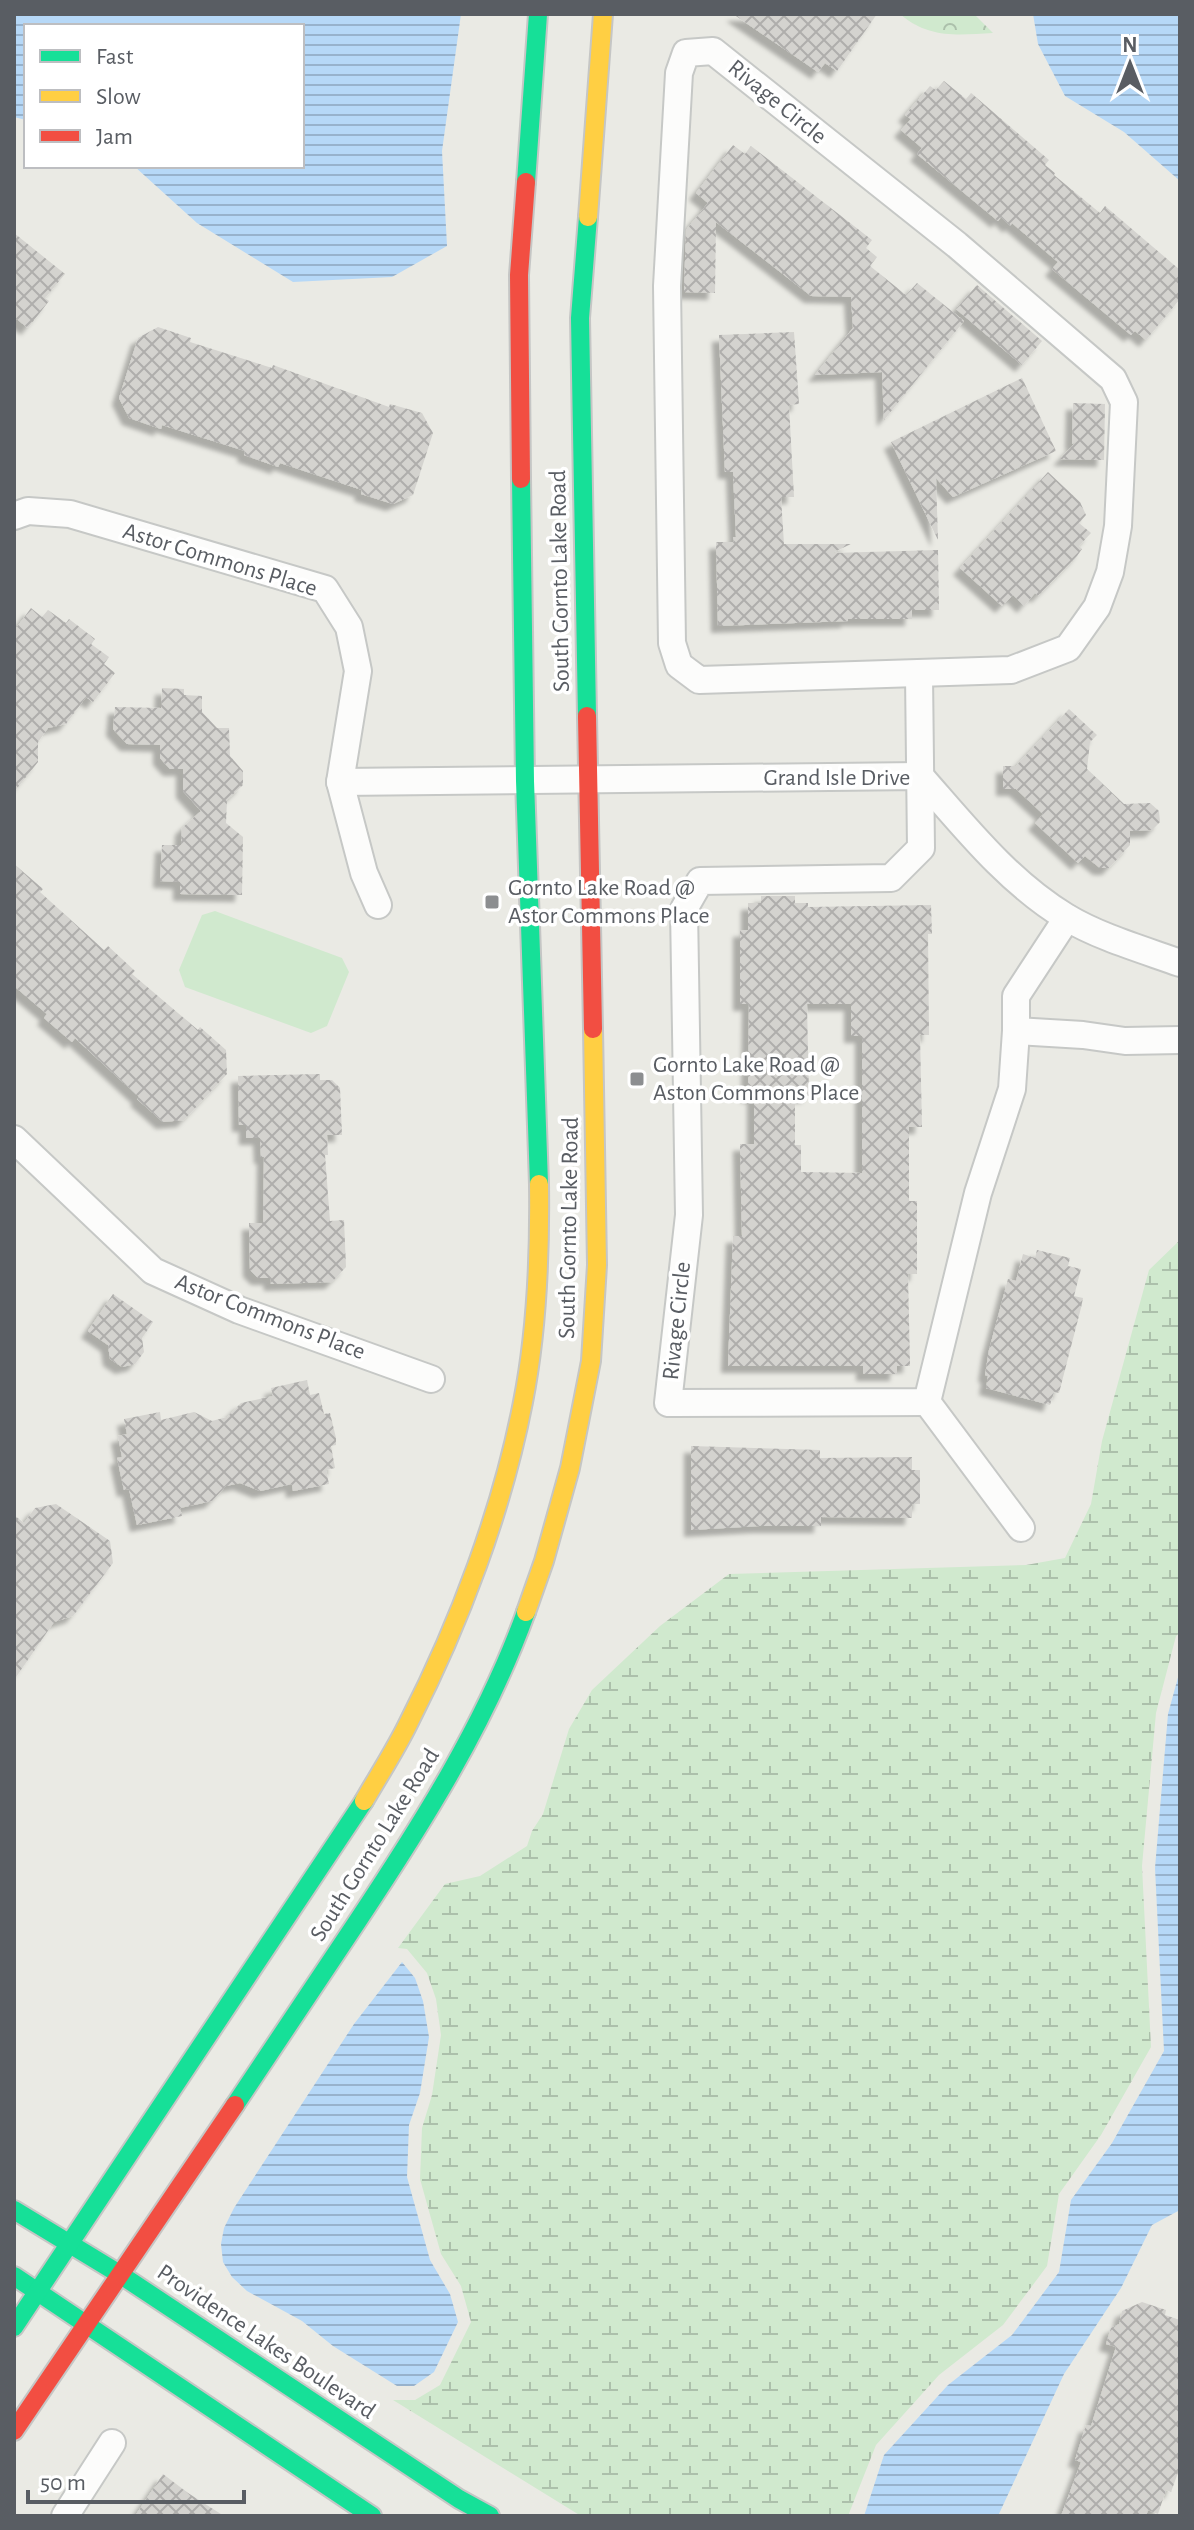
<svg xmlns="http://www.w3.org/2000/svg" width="1194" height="2530" viewBox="0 0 1194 2530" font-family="'Alegreya Sans',sans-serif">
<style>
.forest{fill:url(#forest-crowns)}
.wetland{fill:url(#wetland-marsh)}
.garden{fill:#d0e9ce}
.water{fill:url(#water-rules)}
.building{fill:url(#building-cross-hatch);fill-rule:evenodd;filter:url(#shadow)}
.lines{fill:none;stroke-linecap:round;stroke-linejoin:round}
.street-casing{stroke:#c6c8c6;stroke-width:30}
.fast-casing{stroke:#c5c6c5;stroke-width:22}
.slow-casing{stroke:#c5c6c5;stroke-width:22}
.jam-casing{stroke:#c5c6c5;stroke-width:22}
.street{stroke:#fcfcfb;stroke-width:26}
.fast{stroke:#16e098;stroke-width:18}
.slow{stroke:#ffcf43;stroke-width:18}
.jam{stroke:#f24e42;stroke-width:18}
.poi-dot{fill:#8c8e90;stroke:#fff;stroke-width:3}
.labels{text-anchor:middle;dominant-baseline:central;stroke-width:7;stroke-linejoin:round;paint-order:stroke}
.street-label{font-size:24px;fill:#595d63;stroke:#fff}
.poi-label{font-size:24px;fill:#595d63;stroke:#fff;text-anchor:start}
</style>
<defs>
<pattern id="forest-crowns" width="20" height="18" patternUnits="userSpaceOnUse" patternTransform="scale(2)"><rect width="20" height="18" fill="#d0e9ce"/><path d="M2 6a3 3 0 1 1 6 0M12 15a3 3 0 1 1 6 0" fill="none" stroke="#acc0ab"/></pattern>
<pattern id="wetland-marsh" width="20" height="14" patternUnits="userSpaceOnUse" patternTransform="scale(2)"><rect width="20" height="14" fill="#d0e9ce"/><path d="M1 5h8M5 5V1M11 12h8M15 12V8" fill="none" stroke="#acc0ab"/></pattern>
<pattern id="water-rules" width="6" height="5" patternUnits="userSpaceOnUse" patternTransform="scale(2)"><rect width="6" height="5" fill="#b6d8f7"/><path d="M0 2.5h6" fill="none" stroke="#97b2cc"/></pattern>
<pattern id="building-cross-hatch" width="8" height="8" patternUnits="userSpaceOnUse" patternTransform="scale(2)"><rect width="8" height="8" fill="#d4d3cf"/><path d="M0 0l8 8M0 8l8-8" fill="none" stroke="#afaeac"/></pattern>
<filter id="shadow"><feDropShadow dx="-7" dy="7" stdDeviation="2" flood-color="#0004"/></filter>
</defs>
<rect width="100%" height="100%" fill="#eaeae4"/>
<path class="forest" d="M 900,14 L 974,14 L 993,33 C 958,35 929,39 900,14 Z"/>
<path class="wetland" d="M 1180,1240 L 1180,1633 L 1176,1636 L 1156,1713 L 1142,1866 L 1151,2047 L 1101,2135 L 1059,2194 L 1047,2266 L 1003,2325 L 939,2375 L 876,2445 L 848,2516 L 581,2516 L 393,2400 L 415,2400 L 440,2385 L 471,2322 L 461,2286 L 441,2254 L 420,2179 L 422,2128 L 432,2095 L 441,2035 L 436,1999 L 427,1973 L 407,1949 L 398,1948 L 445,1884 L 480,1876 L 527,1846 L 532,1831 L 543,1814 L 569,1729 L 592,1690 L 660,1626 L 729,1574 L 1026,1565 L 1065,1558 L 1091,1504 L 1102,1441 L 1149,1270 Z"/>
<path class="garden" d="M 215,911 L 342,958 L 349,972 L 327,1026 L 311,1033 L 185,987 L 179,970 L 202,915 Z"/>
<g class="water">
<path d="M 14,14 L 461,14 L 442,151 L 447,246 L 392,277 L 293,282 L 197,223 L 134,166 L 302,166 L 302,26 L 26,26 L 26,120 L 14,117 Z"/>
<path d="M 1033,14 L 1180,14 L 1180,181 L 1124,132 L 1065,96 L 1038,44 Z"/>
<path d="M 1180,1670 L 1180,2210 L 1152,2225 L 1121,2288 L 1064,2374 L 998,2516 L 864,2516 L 884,2455 L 948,2385 L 1012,2335 L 1059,2272 L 1071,2200 L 1112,2143 L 1164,2051 L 1155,1868 L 1168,1714 Z"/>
<path d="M 402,1962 L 415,1978 L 423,2001 L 429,2037 L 420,2093 L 409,2125 L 407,2177 L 430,2260 L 450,2294 L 458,2322 L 434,2372 L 414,2386 L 397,2386 L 333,2346 L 302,2321 L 247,2291 L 232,2277 L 223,2262 L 221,2244 L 224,2228 L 234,2208 L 354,2024 Z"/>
</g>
<g class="building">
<path d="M 733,14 L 877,14 L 837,71 L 825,63 L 818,72 Z"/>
<path d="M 944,81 L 966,99 L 971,93 L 1049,160 L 1045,165 L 1055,173 L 1054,175 L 1100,213 L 1105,206 L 1180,270 L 1180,299 L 1146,340 L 1135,331 L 1131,335 L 1052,269 L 1058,262 L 1012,223 L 1010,226 L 1001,217 L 998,221 L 917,154 L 922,148 L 901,130 L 911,119 L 905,115 L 930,86 L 936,90 Z"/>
<path d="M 733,145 L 745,154 L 751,146 L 872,240 L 866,248 L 877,257 L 870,266 L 906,295 L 917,283 L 964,321 L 884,420 L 882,372 L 815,375 L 853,328 L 851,297 L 811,296 L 716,222 L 715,293 L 684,292 L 686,230 L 708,203 L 696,193 Z"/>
<path d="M 14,233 L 65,274 L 45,298 L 49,301 L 28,328 L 14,317 Z"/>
<path d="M 977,285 L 1042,341 L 1022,365 L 956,309 Z"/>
<path d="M 158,327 L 191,338 L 190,342 L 272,368 L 273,365 L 389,407 L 390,404 L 422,413 L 433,433 L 413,495 L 393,504 L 361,494 L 362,490 L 280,463 L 278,467 L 244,455 L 245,451 L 162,425 L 161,429 L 129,418 L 119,398 L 138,338 Z"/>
<path d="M 794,332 L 799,404 L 789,405 L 794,497 L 781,497 L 784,544 L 851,544 L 832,553 L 938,550 L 939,610 L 912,610 L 912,619 L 848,619 L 848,621 L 718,626 L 716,542 L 734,542 L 733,537 L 736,537 L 733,472 L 725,472 L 719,335 Z"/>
<path d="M 1022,378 L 1056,451 L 953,497 L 936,478 L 938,540 L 891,442 Z"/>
<path d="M 1073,403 L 1105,404 L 1104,460 L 1060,459 L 1076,442 L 1072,444 Z"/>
<path d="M 1048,472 L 1080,502 L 1086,515 L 1079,523 L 1091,533 L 1079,546 L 1082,549 L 1077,556 L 1038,596 L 1035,593 L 1024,606 L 1013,595 L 1002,606 L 960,568 Z"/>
<path d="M 31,608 L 42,617 L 48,610 L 66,623 L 69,619 L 73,622 L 95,639 L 91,644 L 109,657 L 104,664 L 115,673 L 93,702 L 86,697 L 66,724 L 48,728 L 38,742 L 38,762 L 14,792 L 14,631 Z"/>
<path d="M 162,688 L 184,689 L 184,695 L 202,696 L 202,712 L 217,728 L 229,728 L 230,756 L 243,771 L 243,785 L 227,800 L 226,823 L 243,837 L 242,895 L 180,894 L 180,882 L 160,881 L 162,845 L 181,845 L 182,828 L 201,811 L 183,791 L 183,769 L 170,769 L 160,758 L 160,745 L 127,744 L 113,729 L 115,707 L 161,708 Z"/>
<path d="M 1069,709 L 1097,735 L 1090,742 L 1087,769 L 1124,804 L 1150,803 L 1159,811 L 1160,822 L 1152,830 L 1130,831 L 1130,845 L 1109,868 L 1100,868 L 1085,856 L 1078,863 L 1035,823 L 1043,814 L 1016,789 L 1003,789 L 1003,766 L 1016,766 Z"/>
<path d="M 14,864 L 43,889 L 40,892 L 104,950 L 108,946 L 135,971 L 132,974 L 198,1030 L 200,1027 L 226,1050 L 227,1074 L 184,1120 L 163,1122 L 137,1099 L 139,1097 L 75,1038 L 72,1042 L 44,1018 L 47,1014 L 14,986 Z"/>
<path d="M 761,896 L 795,896 L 795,903 L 808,903 L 808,907 L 931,905 L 932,934 L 928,934 L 929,1035 L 920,1035 L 922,1127 L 909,1127 L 909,1201 L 917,1201 L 917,1274 L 908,1274 L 910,1366 L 897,1366 L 897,1374 L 863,1374 L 863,1366 L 728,1366 L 733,1236 L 742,1236 L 740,1144 L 754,1144 L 754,1096 L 748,1096 L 749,1004 L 740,1004 L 740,930 L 748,930 L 748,903 L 761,903 ZM 807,1004 L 851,1004 L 851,1036 L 862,1036 L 862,1173 L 801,1172 L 801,1145 L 795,1145 L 795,1096 L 809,1096 Z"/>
<path d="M 320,1074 L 320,1080 L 332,1080 L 340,1088 L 342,1135 L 327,1135 L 328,1155 L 325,1155 L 330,1221 L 344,1220 L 346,1267 L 332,1282 L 271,1284 L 270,1278 L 258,1278 L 250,1270 L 249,1223 L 263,1223 L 264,1157 L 261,1157 L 260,1138 L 246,1138 L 246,1125 L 239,1125 L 238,1076 Z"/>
<path d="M 1037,1250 L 1070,1258 L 1068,1266 L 1081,1269 L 1074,1296 L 1083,1298 L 1081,1308 L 1059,1393 L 1054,1392 L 1050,1405 L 986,1388 L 988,1376 L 985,1375 L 989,1350 L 1008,1279 L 1016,1281 L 1023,1254 L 1035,1258 Z"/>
<path d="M 113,1294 L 153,1322 L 142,1338 L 144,1352 L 135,1364 L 122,1367 L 110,1359 L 108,1345 L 88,1331 Z"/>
<path d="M 307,1380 L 310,1395 L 319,1393 L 324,1414 L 330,1413 L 336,1438 L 336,1445 L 331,1446 L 335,1468 L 326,1470 L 329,1484 L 293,1491 L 292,1484 L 260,1491 L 240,1483 L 226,1486 L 212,1501 L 180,1508 L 182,1516 L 137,1525 L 129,1489 L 124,1490 L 117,1458 L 122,1457 L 118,1436 L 127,1434 L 124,1419 L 160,1412 L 161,1420 L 194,1412 L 212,1421 L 227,1417 L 241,1403 L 273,1396 L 271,1388 Z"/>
<path d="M 691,1446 L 820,1450 L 820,1458 L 912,1457 L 912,1470 L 920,1470 L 920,1504 L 912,1504 L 912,1518 L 821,1517 L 821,1526 L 759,1526 L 691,1530 Z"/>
<path d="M 56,1504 L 110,1541 L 113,1563 L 73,1616 L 54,1622 L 14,1680 L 14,1515 L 24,1523 L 35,1508 Z"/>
<path d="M 1142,2302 L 1166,2310 L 1165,2315 L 1180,2320 L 1180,2467 L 1171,2492 L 1166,2490 L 1158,2514 L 1148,2510 L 1146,2516 L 1061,2516 L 1081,2462 L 1075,2460 L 1086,2425 L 1091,2426 L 1116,2347 L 1106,2344 L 1111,2328 L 1119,2324 L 1122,2311 Z"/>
<path d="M 163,2474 L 188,2493 L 224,2516 L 135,2516 Z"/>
</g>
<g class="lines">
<defs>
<g id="street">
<path d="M 713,51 L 957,245 L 1113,379 L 1124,402 L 1118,526 L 1110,572 L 1097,607 L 1068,648 L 1011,670 L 699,680 L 679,665 L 672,643 L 667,286 L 679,73 L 686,53 Z"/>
<path d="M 14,516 L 28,511 L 70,514 L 325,589 L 349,627 L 358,671 L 340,782 L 364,873 L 378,905"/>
<path d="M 919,675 L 921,848 L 891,878 L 700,881 L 684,909 L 689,1215 L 668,1403 L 927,1402 L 978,1193 L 1012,1089 L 1016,1031 L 1016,996 L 1067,918"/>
<path d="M 340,782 L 920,776 C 964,826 1008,882 1066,917 C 1099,937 1144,950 1180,963"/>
<path d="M 1016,1031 L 1083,1035 L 1125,1041 L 1180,1040"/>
<path d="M 14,1139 L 153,1271 L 239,1310 L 431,1379"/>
<path d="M 927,1402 L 1021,1528"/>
<path d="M 65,2516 L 112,2443"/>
</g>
<g id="fast">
<path d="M 526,182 L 538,14"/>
<path d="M 521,479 L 525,781 L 539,1184"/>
<path d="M 587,716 L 580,318 L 588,217"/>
<path d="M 235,2105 C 275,2044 316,1983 357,1922 C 422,1824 486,1723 526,1612"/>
<path d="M 14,2210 L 121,2275 L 459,2499 L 490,2516"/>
<path d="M 14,2276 L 372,2516"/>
<path d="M 14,2327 L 364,1801"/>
</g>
<g id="slow">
<path d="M 588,217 L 603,14"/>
<path d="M 526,1612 L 544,1561 L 570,1468 L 591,1361 L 597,1265 L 593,1029"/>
<path d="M 364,1801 C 379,1775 396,1749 409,1722 C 459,1624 502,1511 523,1402 C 537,1331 540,1256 539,1184"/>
</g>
<g id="jam">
<path d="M 521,479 L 519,275 L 526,182"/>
<path d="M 587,716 L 593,1029"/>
<path d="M 14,2431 L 235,2105"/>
</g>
</defs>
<use href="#street" class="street-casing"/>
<use href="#fast" class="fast-casing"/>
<use href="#slow" class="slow-casing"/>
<use href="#jam" class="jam-casing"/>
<use href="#street" class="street"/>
<use href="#fast" class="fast"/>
<use href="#slow" class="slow"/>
<use href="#jam" class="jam"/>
</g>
<g class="poi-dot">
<rect x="484" y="894" width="16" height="16" rx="4"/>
<rect x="629" y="1071" width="16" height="16" rx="4"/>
</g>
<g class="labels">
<g class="street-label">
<text transform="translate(777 102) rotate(39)">Rivage Circle</text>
<text transform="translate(220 560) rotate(17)">Astor Commons Place</text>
<text transform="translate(560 581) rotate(-91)">South Gornto Lake Road</text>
<text x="837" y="778">Grand Isle Drive</text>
<text transform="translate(569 1228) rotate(-89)">South Gornto Lake Road</text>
<text transform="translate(270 1317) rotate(21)">Astor Commons Place</text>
<text transform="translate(677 1321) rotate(-84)">Rivage Circle</text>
<text transform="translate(375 1845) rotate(-58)">South Gornto Lake Road</text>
<text transform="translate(266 2342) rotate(34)">Providence Lakes Boulevard</text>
</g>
<g class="poi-label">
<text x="508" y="888">Gornto Lake Road @<tspan x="508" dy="28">Astor Commons Place</tspan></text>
<text x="653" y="1065">Gornto Lake Road @<tspan x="653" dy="28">Aston Commons Place</tspan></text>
</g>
</g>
<rect width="1194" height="2530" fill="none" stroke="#595d63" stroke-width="32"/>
<rect x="24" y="24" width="280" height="144" fill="#ffffff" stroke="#bdbec1" stroke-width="2"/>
<rect x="40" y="50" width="40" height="12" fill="#16e098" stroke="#bdbec1" stroke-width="2"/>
<text x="96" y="64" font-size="24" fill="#595d63">Fast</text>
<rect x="40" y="90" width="40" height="12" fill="#ffcf43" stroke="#bdbec1" stroke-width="2"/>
<text x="96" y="104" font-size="24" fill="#595d63">Slow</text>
<rect x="40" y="130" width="40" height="12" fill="#f24e42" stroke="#bdbec1" stroke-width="2"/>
<text x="96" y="144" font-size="24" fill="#595d63">Jam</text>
<g transform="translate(1130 64)" stroke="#ffffff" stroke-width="6" paint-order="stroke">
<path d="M0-6L14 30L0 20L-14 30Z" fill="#595d63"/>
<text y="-12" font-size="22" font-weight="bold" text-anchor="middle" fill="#595d63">N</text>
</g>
<path d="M28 2490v12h216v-12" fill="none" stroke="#595d63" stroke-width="4"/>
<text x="40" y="2490" font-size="24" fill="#595d63" stroke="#ffffff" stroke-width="6" paint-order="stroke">50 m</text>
</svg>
